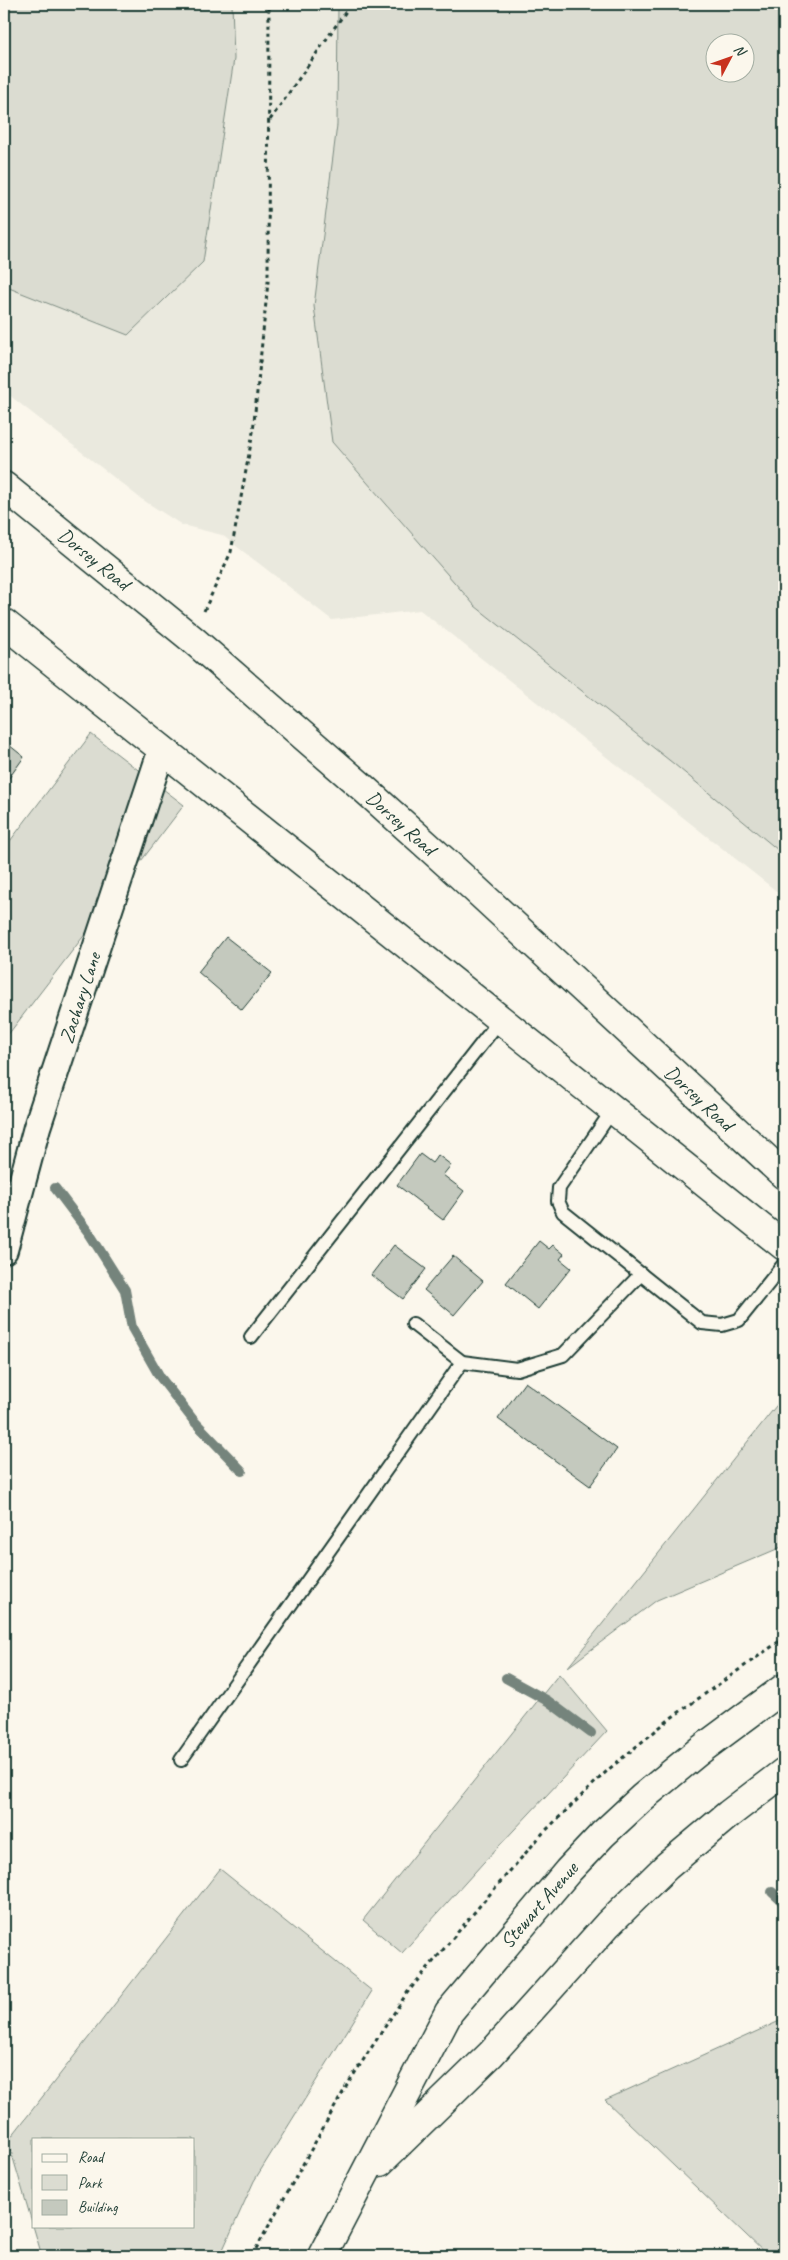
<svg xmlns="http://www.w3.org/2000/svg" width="788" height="2260" viewBox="0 0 788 2260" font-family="Caveat,sans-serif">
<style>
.built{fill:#eae9de;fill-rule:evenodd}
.green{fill:#dbdcd1;stroke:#7d8c82;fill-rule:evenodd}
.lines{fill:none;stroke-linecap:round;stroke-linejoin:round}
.stream{stroke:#74847b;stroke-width:10}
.building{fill:#c4c9be;stroke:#1f3d34}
.lane-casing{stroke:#1f3d34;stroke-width:16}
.street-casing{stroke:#1f3d34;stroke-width:30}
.secondary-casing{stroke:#1f3d34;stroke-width:31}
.primary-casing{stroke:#1f3d34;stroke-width:31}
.path{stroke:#1f3d34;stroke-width:3;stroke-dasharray:4 4;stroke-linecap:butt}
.lane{stroke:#fbf7ec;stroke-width:12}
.street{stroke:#fbf7ec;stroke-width:26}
.secondary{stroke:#fbf7ec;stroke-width:28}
.primary{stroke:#fbf7ec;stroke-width:28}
.labels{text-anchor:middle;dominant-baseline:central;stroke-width:4.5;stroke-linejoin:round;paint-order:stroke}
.street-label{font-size:20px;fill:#1f3d34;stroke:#fbf7ec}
</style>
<rect width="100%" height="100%" fill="#fbf7ec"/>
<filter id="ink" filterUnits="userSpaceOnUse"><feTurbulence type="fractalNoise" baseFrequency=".02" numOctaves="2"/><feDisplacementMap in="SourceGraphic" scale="10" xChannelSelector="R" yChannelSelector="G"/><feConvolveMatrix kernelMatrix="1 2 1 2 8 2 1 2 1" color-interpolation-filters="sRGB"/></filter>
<g filter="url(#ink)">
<path class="built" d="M 4,4 L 784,4 L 784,897 L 420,610 L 332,620 L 222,535 L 182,525 L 140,498 L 4,391 ZM 716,42 L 746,42 L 746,72 L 716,72 Z"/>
<g class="green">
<path d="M 4,4 L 232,4 L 234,59 L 203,262 L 128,335 L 4,286 Z"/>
<path d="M 338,4 L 784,4 L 784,855 L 674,764 L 475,606 L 332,442 L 314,306 L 337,125 ZM 746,42 L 746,72 L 716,72 L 716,42 Z"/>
<path d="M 91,734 L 184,805 L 4,1040 L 4,849 Z"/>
<path d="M 784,1396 L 784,1546 L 657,1600 L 568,1667 Z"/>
<path d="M 559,1674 L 607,1731 L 483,1863 L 402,1953 L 363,1920 Z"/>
<path d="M 220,1869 L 372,1991 L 254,2181 L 220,2256 L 42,2256 L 8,2141 ZM 34,2139 L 194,2139 L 194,2226 L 34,2226 Z"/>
<path d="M 784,2019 L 784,2256 L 768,2256 L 605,2100 Z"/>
</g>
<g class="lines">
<g class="stream">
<path d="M 55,1188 L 89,1233 L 125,1290 L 132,1328 L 160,1377 L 194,1421 L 242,1471"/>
<path d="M 506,1678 L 548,1701 L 591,1733"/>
<path d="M 772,1892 L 784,1903"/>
</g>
</g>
<g class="building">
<path d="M 4,741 L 24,757 L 4,785 Z"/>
<path d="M 226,937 L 272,973 L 242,1010 L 198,972 Z"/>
<path d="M 420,1154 L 432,1163 L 438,1155 L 451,1165 L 443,1175 L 464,1191 L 443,1220 L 397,1185 Z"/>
<path d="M 539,1241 L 549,1249 L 553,1245 L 564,1254 L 560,1259 L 571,1268 L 538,1309 L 506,1283 Z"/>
<path d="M 394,1245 L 426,1269 L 403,1299 L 371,1275 Z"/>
<path d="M 453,1256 L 483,1281 L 454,1315 L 424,1290 Z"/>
<path d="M 525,1382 L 617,1449 L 590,1486 L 498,1419 Z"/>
</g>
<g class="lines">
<defs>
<g id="lane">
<path d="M 614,1108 L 559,1188 L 558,1201 L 563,1212 L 702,1323 L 722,1325 L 739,1320 L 784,1264"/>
<path d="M 413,1324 L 462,1362 L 517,1369 L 563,1355 L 641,1274"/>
<path d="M 251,1337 L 501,1019"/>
<path d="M 181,1760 L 462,1362"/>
</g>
<path id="street" d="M 4,1250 L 37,1127 L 162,749"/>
<g id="secondary">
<path d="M 380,2162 L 491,2054 L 608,1924 L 667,1866 L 729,1814 L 784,1772"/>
<path d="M 322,2256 L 449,2012 L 568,1871 L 603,1834 L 643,1797 L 699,1751 L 784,1688"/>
</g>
<g id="primary">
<path d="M 4,486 L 192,639 L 361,786 L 460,875 L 784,1175"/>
<path d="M 4,623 L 784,1246"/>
</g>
</defs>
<use href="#lane" class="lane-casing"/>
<use href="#street" class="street-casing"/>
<use href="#secondary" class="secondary-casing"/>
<use href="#primary" class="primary-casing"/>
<g class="path">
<path d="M 270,120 L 351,4"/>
<path d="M 204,611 L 231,552 L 253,432 L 268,282 L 269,4"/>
<path d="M 252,2256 L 347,2085 L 407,1993 L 483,1902 L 543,1833 L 609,1769 L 671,1718 L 784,1638"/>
</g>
<use href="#lane" class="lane"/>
<use href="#street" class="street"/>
<use href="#secondary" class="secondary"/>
<use href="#primary" class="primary"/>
</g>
</g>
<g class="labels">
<g class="street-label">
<text transform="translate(94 559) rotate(39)">Dorsey Road</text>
<text transform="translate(401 823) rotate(42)">Dorsey Road</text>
<text transform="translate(80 998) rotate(-72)">Zachary Lane</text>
<text transform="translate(699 1098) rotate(43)">Dorsey Road</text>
<text transform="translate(539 1905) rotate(-49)">Stewart Avenue</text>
</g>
</g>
<rect width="788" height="2260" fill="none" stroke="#fbf7ec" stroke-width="20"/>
<rect x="10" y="10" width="768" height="2240" fill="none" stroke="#1f3d34" stroke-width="2" filter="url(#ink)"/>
<rect x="32" y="2138" width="162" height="90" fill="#fbf7ec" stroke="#a3ada2"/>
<rect x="42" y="2154" width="25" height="8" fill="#fbf7ec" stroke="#a3ada2"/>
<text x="78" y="2162" font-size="15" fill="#1f3d34">Road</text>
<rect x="42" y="2175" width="25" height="15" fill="#dbdcd1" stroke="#a3ada2"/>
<text x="78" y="2188" font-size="15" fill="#1f3d34">Park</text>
<rect x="42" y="2200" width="25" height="15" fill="#c4c9be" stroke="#a3ada2"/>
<text x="78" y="2212" font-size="15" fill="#1f3d34">Building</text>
<g transform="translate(730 58) rotate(49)"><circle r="24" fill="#fbf7ec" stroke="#a3ada2"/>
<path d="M0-4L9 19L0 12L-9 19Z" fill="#c8321e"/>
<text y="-8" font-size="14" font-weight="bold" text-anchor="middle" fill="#1f3d34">N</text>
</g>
</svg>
